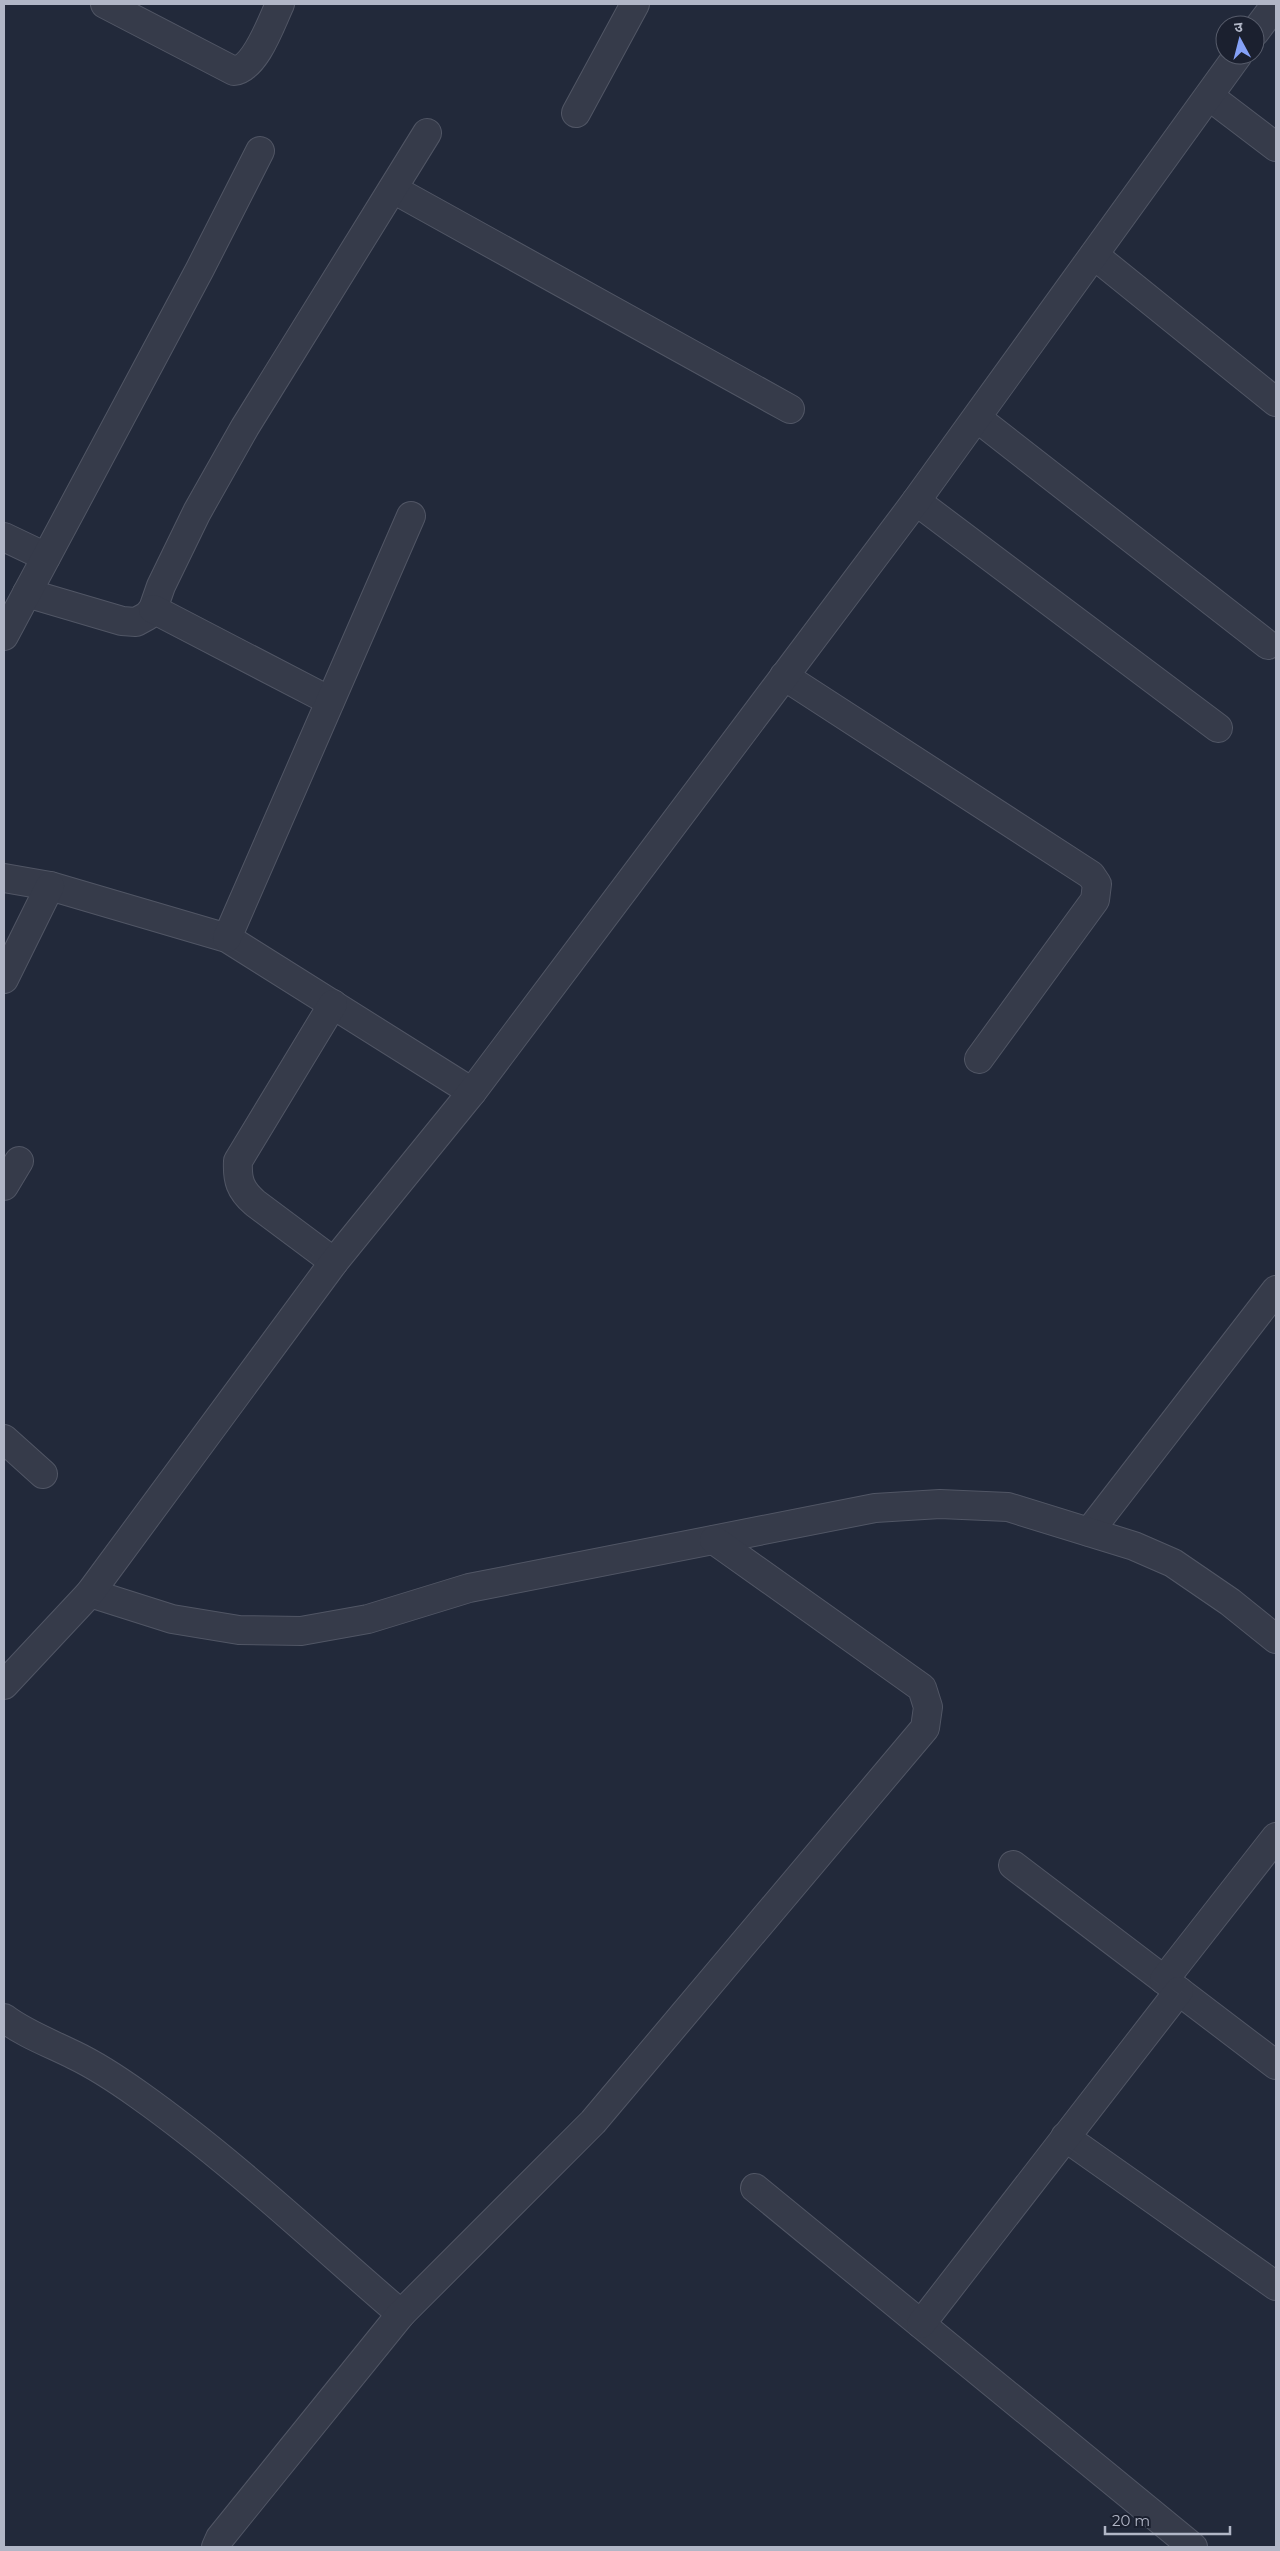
<svg xmlns="http://www.w3.org/2000/svg" width="1280" height="2551" viewBox="0 0 1280 2551" font-family="Montserrat,'Noto Sans Devanagari',sans-serif">
<style>
.lines{fill:none;stroke-linecap:round;stroke-linejoin:round}
.minor-casing{stroke:#515665;stroke-width:30}
.minor{stroke:#363b4a;stroke-width:28}
</style>
<rect width="100%" height="100%" fill="#22293a"/>
<g class="lines">
<defs>
<g id="minor">
<path d="M 105,4 L 234,71 C 256,68 271,23 280,4"/>
<path d="M 1255,32 L 1276,4"/>
<path d="M 1209,96 L 1276,147"/>
<path d="M 576,113 L 635,4"/>
<path d="M 393,189 L 790,409"/>
<path d="M 1094,255 L 1276,402"/>
<path d="M 977,418 L 1268,645"/>
<path d="M 916,501 L 1218,728"/>
<path d="M 4,537 L 46,557"/>
<path d="M 27,593 L 122,621 L 136,622 L 147,616 L 153,609 L 161,586 L 197,512 L 245,427 L 427,133"/>
<path d="M 153,609 L 330,701"/>
<path d="M 4,636 L 200,269 L 260,151"/>
<path d="M 784,676 L 1091,875 L 1097,884 L 1095,900 L 979,1059"/>
<path d="M 4,878 L 50,886 L 227,938 L 472,1092"/>
<path d="M 227,938 L 411,516"/>
<path d="M 4,979 L 50,886"/>
<path d="M 333,1004 L 238,1161 C 237,1180 240,1190 255,1203 L 334,1262"/>
<path d="M 4,1186 L 19,1161"/>
<path d="M 4,1439 L 43,1474"/>
<path d="M 1089,1532 L 1276,1290"/>
<path d="M 90,1593 L 172,1619 L 239,1630 L 301,1631 L 368,1619 L 469,1588 L 875,1508 L 940,1504 L 1008,1507 L 1134,1546 L 1173,1563 L 1230,1602 L 1276,1639"/>
<path d="M 4,1685 L 90,1593 L 334,1262 L 472,1092 L 916,501 L 1238,55"/>
<path d="M 1013,1865 L 1276,2065"/>
<path d="M 1164,1980 L 1276,1837"/>
<path d="M 4,2018 C 25,2034 50,2043 74,2055 C 97,2066 118,2080 139,2095 C 232,2161 315,2240 401,2314"/>
<path d="M 1065,2137 L 1276,2286"/>
<path d="M 755,2188 L 1193,2547"/>
<path d="M 921,2324 L 1179,1991"/>
<path d="M 216,2547 L 220,2538 L 401,2314 L 593,2122 L 925,1728 L 928,1707 L 922,1688 L 714,1540"/>
</g>
</defs>
<use href="#minor" class="minor-casing"/>
<use href="#minor" class="minor"/>
</g>
<rect width="1280" height="2551" fill="none" stroke="#b1b6c6" stroke-width="10"/>
<g transform="translate(1240 40) rotate(353)"><circle r="24" fill="#1b202f" stroke="#575c6b"/>
<path d="M0-4L9 19L0 12L-9 19Z" fill="#85a1f7"/>
<text y="-8" font-size="14" font-weight="bold" text-anchor="middle" fill="#b1b6c6">उ</text>
</g>
<path d="M1105 2526v8h125v-8" fill="none" stroke="#b1b6c6" stroke-width="2.5"/>
<text x="1112" y="2526" font-size="15" fill="#b1b6c6" stroke="#1b202f" stroke-width="4" paint-order="stroke">20 m</text>
</svg>
